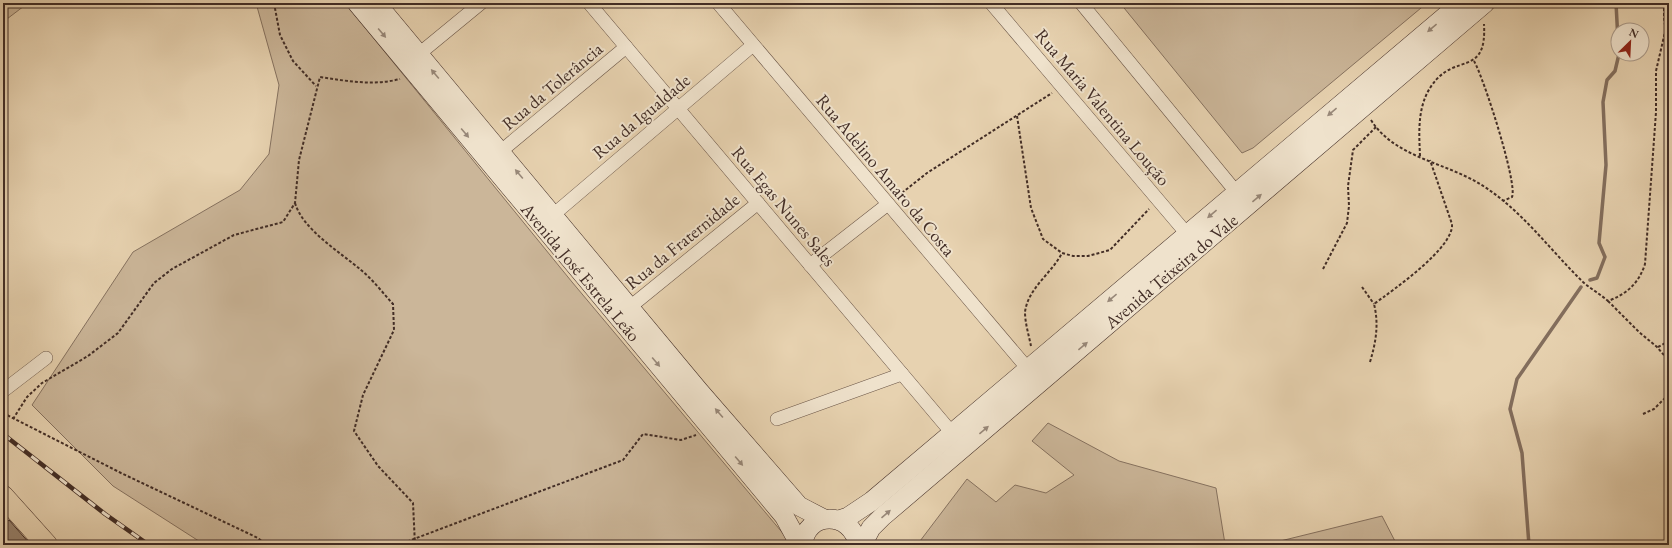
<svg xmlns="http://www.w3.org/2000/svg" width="1672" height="548" viewBox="0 0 1672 548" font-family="'EB Garamond',serif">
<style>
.green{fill:#cbb699;stroke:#867260}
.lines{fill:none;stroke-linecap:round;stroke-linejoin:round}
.stream{stroke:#836e5d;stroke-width:3.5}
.building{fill:#98836e;stroke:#422d26}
.street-casing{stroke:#6b5648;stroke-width:14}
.secondary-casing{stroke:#422d26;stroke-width:20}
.primary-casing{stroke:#422d26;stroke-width:22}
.path{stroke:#422d26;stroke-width:2;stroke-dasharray:3 2;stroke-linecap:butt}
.street{stroke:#efe2cc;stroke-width:13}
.secondary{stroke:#efe2cc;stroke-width:19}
.primary{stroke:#e7d2b0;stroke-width:21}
.rail-casing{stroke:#422d26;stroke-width:4.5}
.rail{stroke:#efe2cc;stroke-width:3;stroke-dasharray:9;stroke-linecap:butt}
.oneway{fill:#988879}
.labels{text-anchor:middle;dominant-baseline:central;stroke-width:4;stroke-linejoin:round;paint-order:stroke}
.street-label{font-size:18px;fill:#422d26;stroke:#efe2cc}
</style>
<rect width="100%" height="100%" fill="#e7d2b0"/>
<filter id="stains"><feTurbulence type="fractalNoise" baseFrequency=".005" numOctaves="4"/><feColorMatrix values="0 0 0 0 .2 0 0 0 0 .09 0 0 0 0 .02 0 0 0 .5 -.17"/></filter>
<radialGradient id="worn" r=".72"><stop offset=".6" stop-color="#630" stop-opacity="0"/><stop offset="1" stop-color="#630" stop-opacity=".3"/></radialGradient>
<g class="green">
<path d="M 3,3 L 28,3 L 3,22 Z"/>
<path d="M 256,3 L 345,3 L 572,282 L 786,537 L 787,545 L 205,545 L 113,486 L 32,405 L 133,252 L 240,190 L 269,154 L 279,85 Z"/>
<path d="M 1120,3 L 1427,3 L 1253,148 L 1242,153 Z"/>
<path d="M 1048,423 L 1119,461 L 1216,488 L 1225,544 L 1238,545 L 917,545 L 967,479 L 996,502 L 1015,485 L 1046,493 L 1074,475 L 1032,441 Z"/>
<path d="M 1382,516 L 1397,545 L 1263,545 L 1264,545 Z"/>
</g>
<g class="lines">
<g class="stream">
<path d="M 1616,3 L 1618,41"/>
<path d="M 1590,280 L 1597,278 L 1605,257 L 1599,243 L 1606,165 L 1603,102 L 1607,80 L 1615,71 L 1619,54"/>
<path d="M 1529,545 L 1522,453 L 1510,409 L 1517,379 L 1581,287"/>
</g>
</g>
<path class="building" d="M 9,520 L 31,545 L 3,545 L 3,525 Z"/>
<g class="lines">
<defs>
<g id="street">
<path d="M 589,3 L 952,433"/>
<path d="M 718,3 L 1028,369"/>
<path d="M 991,3 L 1187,234"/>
<path d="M 1081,3 L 1237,193"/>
<path d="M 419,54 L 481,3"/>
<path d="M 500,152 L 626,47"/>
<path d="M 553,215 L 753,45"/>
<path d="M 810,265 L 888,204"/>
<path d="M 630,307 L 758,203"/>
<path d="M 3,391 L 46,358"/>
<path d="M 777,419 L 902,374"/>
</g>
<g id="secondary">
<path d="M 357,3 L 784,516 L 800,545"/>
<path d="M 376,3 L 699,391 L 799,506 L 824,519"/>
<path d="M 839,520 L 848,517 L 872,501 L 1461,3"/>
<path d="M 803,545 C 805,511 852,510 858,545"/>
<path d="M 862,545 L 871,528 L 882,517 L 1485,3"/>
</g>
<path id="primary" d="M 3,496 L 47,545"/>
</defs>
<use href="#street" class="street-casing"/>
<use href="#secondary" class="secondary-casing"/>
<use href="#primary" class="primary-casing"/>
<g class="path">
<path d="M 274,3 L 280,35 L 293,61 L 316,86"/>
<path d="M 1664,3 L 1664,18 L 1669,54"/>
<path d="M 1474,61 C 1483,76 1518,184 1512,197 L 1503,201"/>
<path d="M 1017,116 L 1031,208 L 1043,239 L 1062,253 L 1073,256 L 1088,256 L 1110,250 L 1149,209"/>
<path d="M 1371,120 C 1394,157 1444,162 1480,184 C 1521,209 1549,249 1583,282 C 1591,289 1600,294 1608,301 C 1627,294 1639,283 1645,264 L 1656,112 L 1656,71 L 1665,32"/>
<path d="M 1420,156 C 1419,132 1417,106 1432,85 C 1455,52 1487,78 1484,24"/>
<path d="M 898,196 L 927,173 L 1052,93"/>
<path d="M 295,203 C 303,230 340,252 361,270 C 373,280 383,293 393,304 L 394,330 L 363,395 L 354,431 L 378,466 L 413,503 L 415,545"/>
<path d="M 1323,269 L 1347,223 L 1349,206 L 1348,186 L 1353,150 L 1376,127"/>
<path d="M 1362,287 L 1374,304"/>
<path d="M 1608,301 L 1639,332 L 1657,347 L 1669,361"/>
<path d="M 1031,346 C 1029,336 1025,323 1025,312 C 1028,288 1052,273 1062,253"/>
<path d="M 1658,347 L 1669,341"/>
<path d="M 1370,362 C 1376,342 1379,324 1374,304 C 1393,290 1454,248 1452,224 L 1430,160"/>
<path d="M 3,413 L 121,473 L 258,538 L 266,545"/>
<path d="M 1643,414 L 1654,409 L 1669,394"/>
<path d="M 13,419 L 27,397 L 42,383 L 88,356 L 118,333 L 154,283 L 172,269 L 234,235 L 283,222 L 295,203 L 299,160 L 320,77 C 347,81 373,86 400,79"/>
<path d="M 398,545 L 623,460 L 643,434 L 681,440 L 696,435"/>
</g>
<use href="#street" class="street"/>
<use href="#secondary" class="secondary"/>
<use href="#primary" class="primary"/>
<defs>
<path id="rail" d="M 3,434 L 105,514 L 149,545"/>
</defs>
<use href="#rail" class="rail-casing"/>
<use href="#rail" class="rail"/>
</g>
<defs><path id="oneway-solid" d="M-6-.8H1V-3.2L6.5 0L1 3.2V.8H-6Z"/></defs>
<g class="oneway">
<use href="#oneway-solid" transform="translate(1432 28) rotate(140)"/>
<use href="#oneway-solid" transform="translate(382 33) rotate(50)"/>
<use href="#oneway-solid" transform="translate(435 74) rotate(-130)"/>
<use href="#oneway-solid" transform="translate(1332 112) rotate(140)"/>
<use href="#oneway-solid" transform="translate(465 133) rotate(50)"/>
<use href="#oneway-solid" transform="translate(519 174) rotate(-130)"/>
<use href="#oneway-solid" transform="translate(1257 198) rotate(-40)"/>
<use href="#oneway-solid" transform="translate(1212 214) rotate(140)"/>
<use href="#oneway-solid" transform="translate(1112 298) rotate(140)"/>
<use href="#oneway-solid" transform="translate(1083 346) rotate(-40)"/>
<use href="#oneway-solid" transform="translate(656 362) rotate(50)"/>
<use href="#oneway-solid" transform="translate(719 413) rotate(-131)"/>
<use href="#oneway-solid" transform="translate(984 430) rotate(-40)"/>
<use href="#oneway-solid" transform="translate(739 461) rotate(50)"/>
<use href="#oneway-solid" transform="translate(886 514) rotate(-41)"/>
</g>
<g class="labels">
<g class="street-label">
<text transform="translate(552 86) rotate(-40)">Rua da Tolerância</text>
<text transform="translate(1103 107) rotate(50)">Rua Maria Valentina Loução</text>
<text transform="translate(641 116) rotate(-40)">Rua da Igualdade</text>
<text transform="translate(886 175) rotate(50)">Rua Adelino Amaro da Costa</text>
<text transform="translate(784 206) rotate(50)">Rua Egas Nunes Sales</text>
<text transform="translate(682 241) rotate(-39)">Rua da Fraternidade</text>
<text transform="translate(1171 271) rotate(-40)">Avenida Teixeira do Vale</text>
<text transform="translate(581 272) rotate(50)">Avenida José Estrela Leão</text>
</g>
</g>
<rect width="1672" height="548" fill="none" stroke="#e7d2b0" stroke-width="16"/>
<rect x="4" y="4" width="1664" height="540" fill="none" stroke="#422d26" stroke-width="2"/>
<rect x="8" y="8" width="1656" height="532" fill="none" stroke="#422d26"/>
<g transform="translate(1630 42) rotate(24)"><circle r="19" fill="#efe2cc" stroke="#aa9a8a"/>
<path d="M0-3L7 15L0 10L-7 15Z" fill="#8f2418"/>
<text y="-6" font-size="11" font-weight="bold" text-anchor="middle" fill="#422d26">N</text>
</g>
<rect width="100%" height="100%" filter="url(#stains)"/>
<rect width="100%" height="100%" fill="url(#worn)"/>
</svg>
